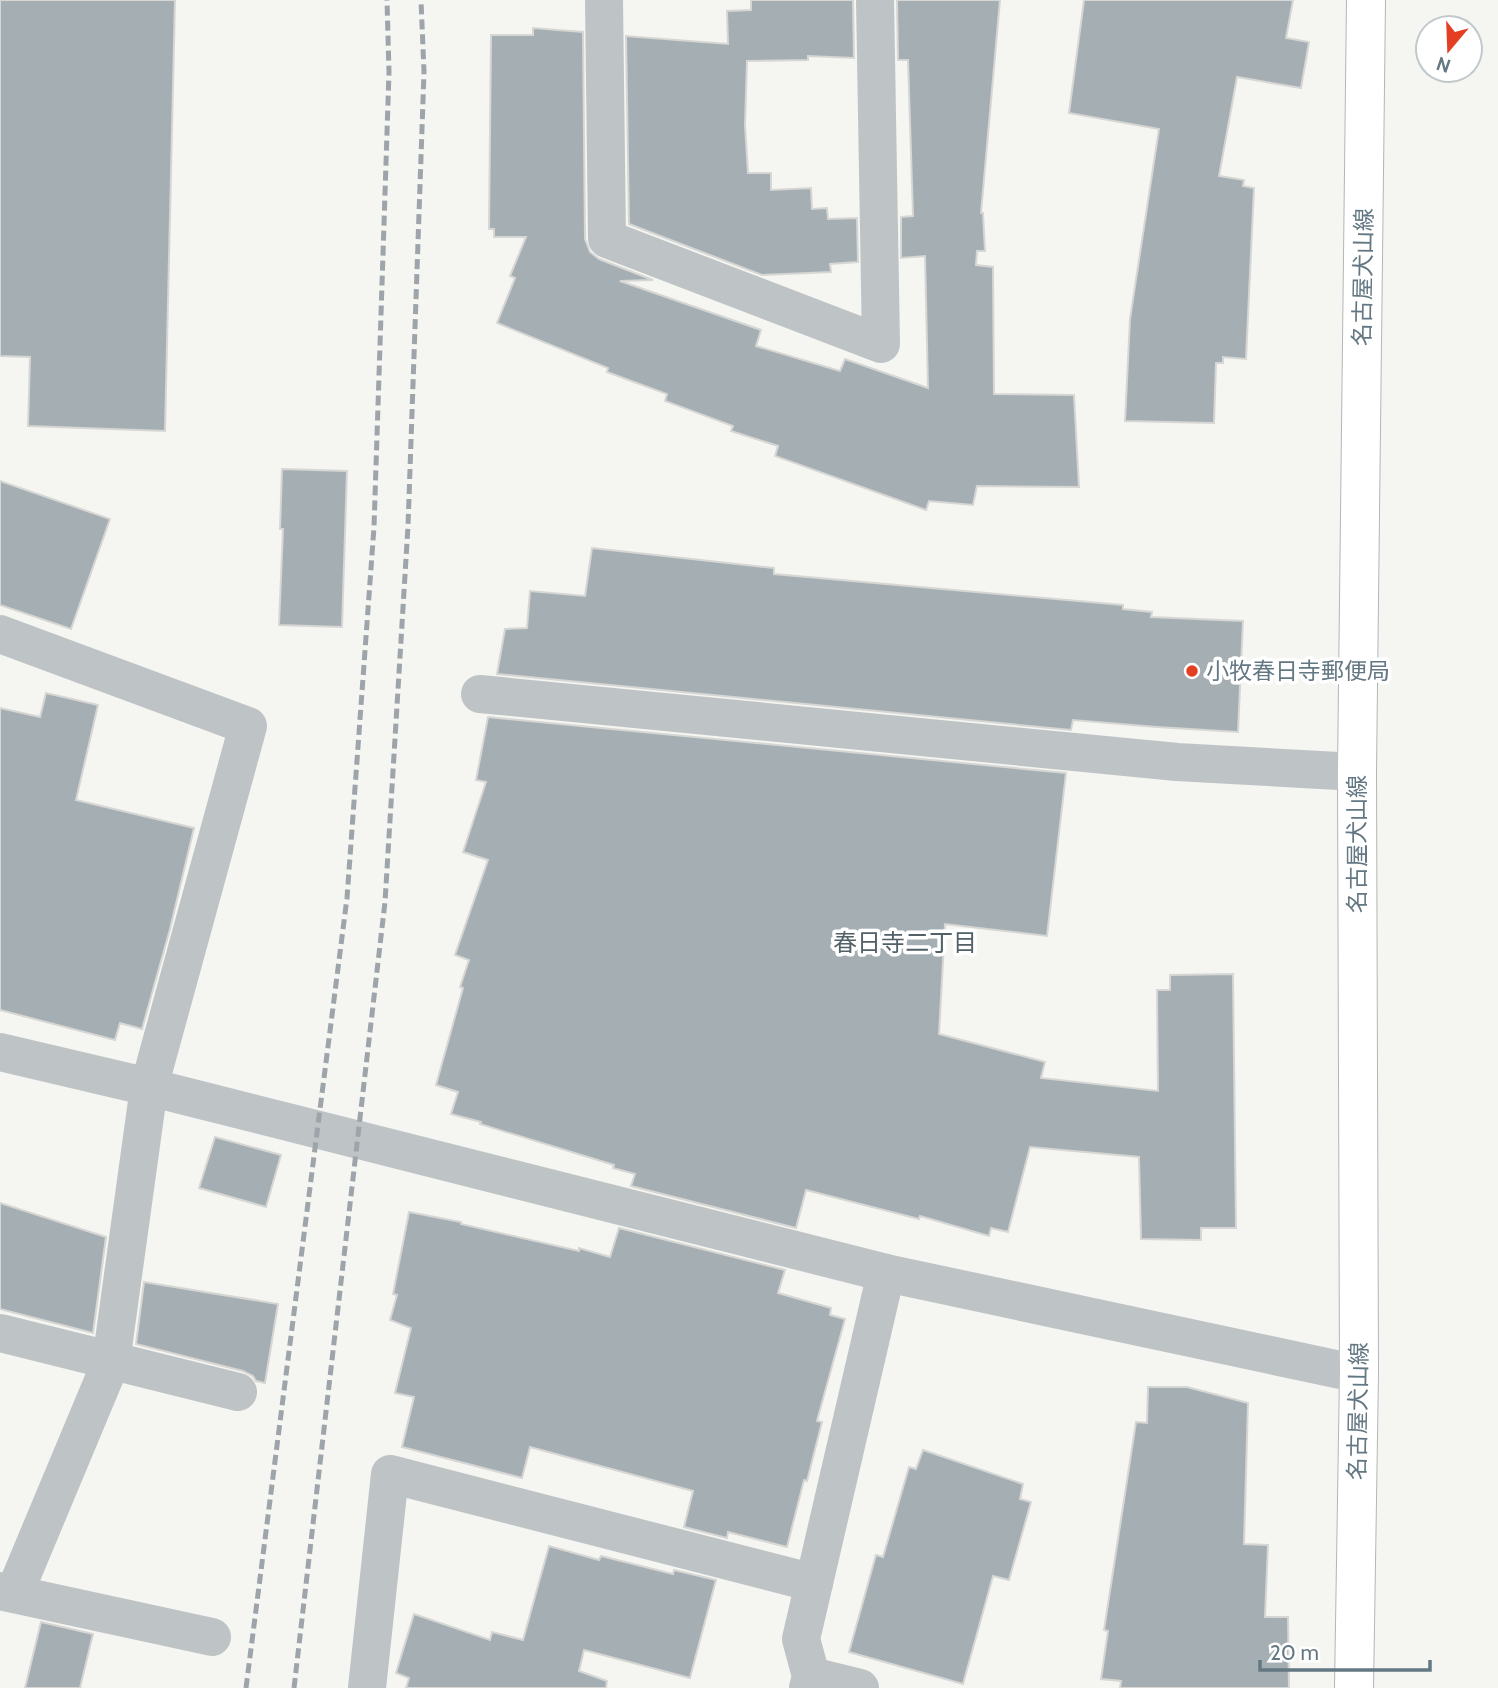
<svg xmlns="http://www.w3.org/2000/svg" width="1498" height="1688" viewBox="0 0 1498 1688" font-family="Cabin,'Noto Sans JP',sans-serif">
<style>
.building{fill:#a5afb3;stroke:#d6d6d4;stroke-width:2}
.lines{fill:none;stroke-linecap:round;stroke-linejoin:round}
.secondary-casing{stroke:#b0b7ba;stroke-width:40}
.minor{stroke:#bec3c6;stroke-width:38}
.secondary{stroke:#fff;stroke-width:38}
.rail{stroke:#9da5aa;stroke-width:5;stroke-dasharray:10 5;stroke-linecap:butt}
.poi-dot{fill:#e43e23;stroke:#fff;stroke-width:2.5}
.labels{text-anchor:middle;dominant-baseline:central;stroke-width:7;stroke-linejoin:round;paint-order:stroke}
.street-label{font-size:23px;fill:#647883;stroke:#fff}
.poi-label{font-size:23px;fill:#647883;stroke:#fff;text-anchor:start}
.neighbourhood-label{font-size:24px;fill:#526068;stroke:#fff}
</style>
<rect width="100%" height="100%" fill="#f5f5f1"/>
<g class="building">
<path d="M 0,0 L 175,0 L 165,431 L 28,426 L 30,357 L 0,356 Z"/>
<path d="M 751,0 L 853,0 L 854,58 L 808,56 L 808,60 L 747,61 L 745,125 L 748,173 L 771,173 L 771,190 L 811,188 L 812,209 L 827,208 L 828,219 L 857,218 L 858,262 L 830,264 L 831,272 L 762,275 L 629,224 L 626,36 L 728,44 L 727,11 L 751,10 Z"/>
<path d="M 897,0 L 1000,0 L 981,213 L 983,213 L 985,251 L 977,251 L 976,265 L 993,267 L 994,394 L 1074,395 L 1079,487 L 977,486 L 973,505 L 929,501 L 926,510 L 775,456 L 778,446 L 731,431 L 733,426 L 665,401 L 667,394 L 607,372 L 608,368 L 497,323 L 515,278 L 510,276 L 526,237 L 494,237 L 494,229 L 489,229 L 491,35 L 533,35 L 533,28 L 583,32 L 585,239 L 590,252 L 599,259 L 653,280 L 620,281 L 761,330 L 756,346 L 840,371 L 845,359 L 928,388 L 925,256 L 901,258 L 901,217 L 913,216 L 908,60 L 898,60 Z"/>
<path d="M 1084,0 L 1293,0 L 1286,38 L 1309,42 L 1301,88 L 1237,77 L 1219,176 L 1244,180 L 1243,186 L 1254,188 L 1246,359 L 1223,357 L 1223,363 L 1216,363 L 1214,423 L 1125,421 L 1130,319 L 1159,129 L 1069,113 Z"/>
<path d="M 282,469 L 347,471 L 342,627 L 279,625 L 283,529 L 280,529 Z"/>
<path d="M 0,481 L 110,519 L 71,629 L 0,605 Z"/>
<path d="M 592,548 L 774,568 L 774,574 L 1123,605 L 1123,609 L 1152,612 L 1151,617 L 1243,621 L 1238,732 L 1157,727 L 1073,720 L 1071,730 L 497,674 L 505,629 L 527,628 L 530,591 L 585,596 Z"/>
<path d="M 46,693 L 98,705 L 76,800 L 194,828 L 170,929 L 142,1029 L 120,1023 L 115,1040 L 0,1010 L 0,708 L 40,717 Z"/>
<path d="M 488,717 L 1066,773 L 1047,936 L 945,924 L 939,1034 L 1045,1062 L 1041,1078 L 1158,1091 L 1157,990 L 1170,990 L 1170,975 L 1233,974 L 1236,1228 L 1201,1228 L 1201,1240 L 1141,1239 L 1139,1157 L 1030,1147 L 1008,1232 L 991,1228 L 989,1236 L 920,1216 L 919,1219 L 806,1190 L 796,1228 L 631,1186 L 635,1174 L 613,1168 L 614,1165 L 480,1124 L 481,1122 L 451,1114 L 458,1092 L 436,1085 L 463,988 L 460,987 L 469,960 L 455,955 L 488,860 L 463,852 L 486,782 L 476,780 Z"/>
<path d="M 215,1137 L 281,1155 L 266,1207 L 199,1188 Z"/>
<path d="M 0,1203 L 106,1237 L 93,1333 L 0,1309 Z"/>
<path d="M 409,1212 L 461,1222 L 461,1224 L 579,1251 L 579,1248 L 610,1257 L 619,1228 L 785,1270 L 778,1293 L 831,1308 L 830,1315 L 845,1319 L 817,1421 L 822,1422 L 807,1481 L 804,1480 L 787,1547 L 728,1532 L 727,1538 L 684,1527 L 693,1491 L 530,1447 L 522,1478 L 402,1447 L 414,1397 L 395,1393 L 411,1328 L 390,1320 L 397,1295 L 393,1294 Z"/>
<path d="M 144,1282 L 278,1304 L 265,1383 L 256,1381 L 253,1376 L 243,1371 L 136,1344 Z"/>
<path d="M 1148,1387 L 1187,1387 L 1248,1403 L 1244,1544 L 1268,1545 L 1265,1617 L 1288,1617 L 1289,1688 L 1120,1688 L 1121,1681 L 1101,1679 L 1108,1631 L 1104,1630 L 1136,1422 L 1147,1423 Z"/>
<path d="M 923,1450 L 1023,1484 L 1020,1499 L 1031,1502 L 1009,1580 L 993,1576 L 963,1684 L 849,1652 L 876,1555 L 883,1557 L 909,1467 L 916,1469 Z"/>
<path d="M 549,1546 L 599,1560 L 601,1556 L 673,1574 L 674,1570 L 716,1580 L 690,1678 L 584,1650 L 579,1671 L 607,1681 L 606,1688 L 406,1688 L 409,1678 L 396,1673 L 414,1614 L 490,1640 L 492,1632 L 523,1640 Z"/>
<path d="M 41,1622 L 93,1634 L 80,1688 L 25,1688 Z"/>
</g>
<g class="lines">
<defs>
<path id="secondary" d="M 1354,1688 L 1359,1374 L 1357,772 L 1366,0"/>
</defs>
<use href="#secondary" class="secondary-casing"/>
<g class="minor">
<path d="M 604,0 L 607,239 L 881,344 L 875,0"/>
<path d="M 0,634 L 248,726 L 149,1087 L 111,1362 L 14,1594"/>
<path d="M 480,694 L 1177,762 L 1357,772"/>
<path d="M 0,1052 L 149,1087 L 886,1273 L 1359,1374"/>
<path d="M 0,1333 L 238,1392"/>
<path d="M 0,1591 L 212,1637"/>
<path d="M 811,1676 L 860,1688"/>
<path d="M 367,1688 L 390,1474 L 814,1583"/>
<path d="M 808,1688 L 811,1676 L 801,1639 L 886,1273"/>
</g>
<use href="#secondary" class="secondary"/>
<g class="rail">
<path d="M 246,1688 L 347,898 L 374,527 L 389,72 L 387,0"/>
<path d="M 294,1688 L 385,902 L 408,526 L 424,72 L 421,0"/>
</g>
</g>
<circle class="poi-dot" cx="1192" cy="671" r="7"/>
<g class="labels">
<g class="street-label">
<text transform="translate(1363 277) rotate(-89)">名古屋犬山線</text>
<text transform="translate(1357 844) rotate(-90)">名古屋犬山線</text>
<text transform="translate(1358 1411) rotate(-89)">名古屋犬山線</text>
</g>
<g class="poi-label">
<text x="1206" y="671">小牧春日寺郵便局</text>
</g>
<g class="neighbourhood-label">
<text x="905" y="942">春日寺二丁目</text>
</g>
</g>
<g transform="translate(1449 49) rotate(199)"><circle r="33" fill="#ffffff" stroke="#c1c9cd" stroke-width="2"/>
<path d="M0-5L12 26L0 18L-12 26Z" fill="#e43e23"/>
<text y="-10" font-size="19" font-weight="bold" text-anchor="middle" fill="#647883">N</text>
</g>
<path d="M1260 1660v10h170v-10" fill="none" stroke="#647883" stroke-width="3.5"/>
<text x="1270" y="1660" font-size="21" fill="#647883" stroke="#ffffff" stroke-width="5" paint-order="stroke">20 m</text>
</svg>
